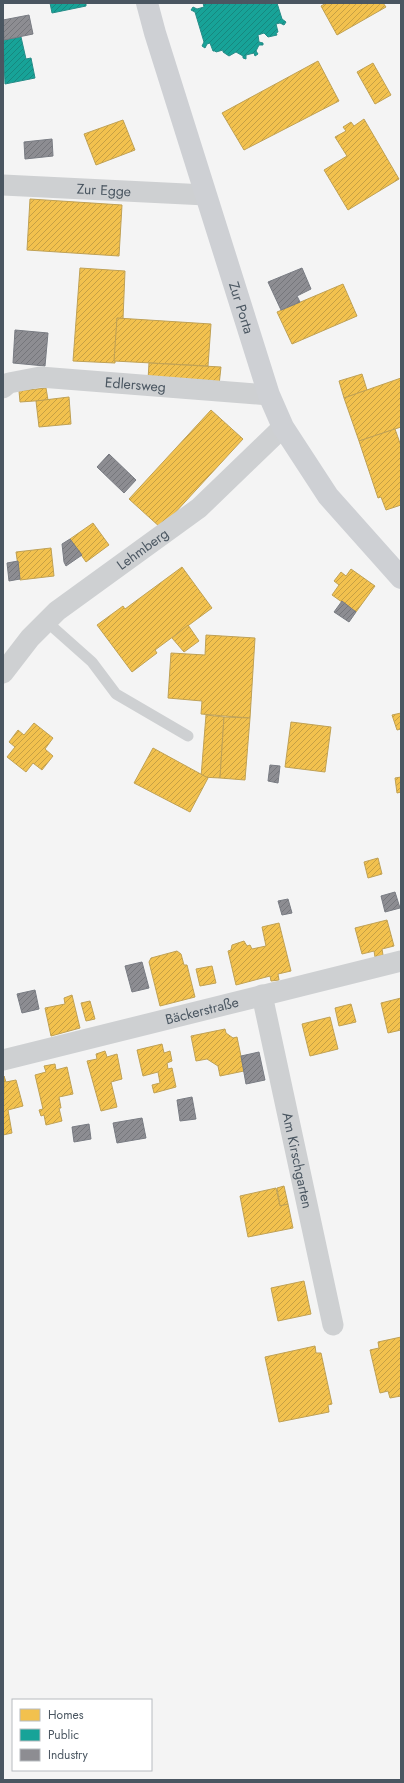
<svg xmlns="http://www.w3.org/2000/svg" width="404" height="1783" viewBox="0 0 404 1783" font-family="Jost,sans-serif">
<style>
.homes{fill:url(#homes-hatch);stroke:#c0a154}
.public{fill:url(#public-hatch);stroke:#268c88}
.industry{fill:url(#industry-hatch);stroke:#797c83}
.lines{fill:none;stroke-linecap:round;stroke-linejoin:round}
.service{stroke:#ced0d2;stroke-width:11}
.minor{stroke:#ced0d2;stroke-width:21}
.secondary{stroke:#ced0d4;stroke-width:22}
.labels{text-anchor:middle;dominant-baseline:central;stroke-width:4;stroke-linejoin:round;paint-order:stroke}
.street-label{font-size:14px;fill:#4a5661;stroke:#fff}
</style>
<defs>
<pattern id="homes-hatch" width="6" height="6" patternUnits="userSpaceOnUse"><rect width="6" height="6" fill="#f2c14e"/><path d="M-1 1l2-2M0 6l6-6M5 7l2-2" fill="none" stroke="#c6a044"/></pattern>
<pattern id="public-hatch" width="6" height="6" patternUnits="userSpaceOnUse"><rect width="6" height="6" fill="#17a398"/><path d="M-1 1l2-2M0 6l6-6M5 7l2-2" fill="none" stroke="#17887f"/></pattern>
<pattern id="industry-hatch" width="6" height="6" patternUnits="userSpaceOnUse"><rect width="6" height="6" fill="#8d8d92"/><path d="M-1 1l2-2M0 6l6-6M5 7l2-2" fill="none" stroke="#75767b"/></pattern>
</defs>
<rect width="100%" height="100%" fill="#f4f4f4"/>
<g class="homes">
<path d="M 326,3 L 383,3 L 386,7 L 337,35 L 321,6 Z"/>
<path d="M 318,61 L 339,101 L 244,150 L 222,113 Z"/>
<path d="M 373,63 L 391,95 L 375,104 L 357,72 Z"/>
<path d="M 364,119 L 399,179 L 348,210 L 324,170 L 347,156 L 335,137 L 346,131 L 343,127 L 351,122 L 354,126 Z"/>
<path d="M 123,120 L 135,150 L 96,165 L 84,134 Z"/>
<path d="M 30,199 L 122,205 L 119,256 L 27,250 Z"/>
<path d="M 80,268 L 125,271 L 123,319 L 117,318 L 115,363 L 73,361 Z"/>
<path d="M 343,284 L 357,316 L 292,344 L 277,312 Z"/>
<path d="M 117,318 L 211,324 L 208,366 L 114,361 Z"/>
<path d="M 149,363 L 221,367 L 219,385 L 148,380 Z"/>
<path d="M 362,374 L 367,390 L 344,398 L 339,381 Z"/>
<path d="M 401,378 L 401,427 L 359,441 L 344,398 Z"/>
<path d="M 46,388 L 48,400 L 20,402 L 19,391 Z"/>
<path d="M 69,397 L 71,424 L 39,427 L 36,401 Z"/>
<path d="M 211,410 L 243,439 L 161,528 L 129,499 Z"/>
<path d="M 395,429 L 401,446 L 401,505 L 386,510 L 381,497 L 378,498 L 359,441 Z"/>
<path d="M 93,523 L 109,545 L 86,562 L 70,539 Z"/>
<path d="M 51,548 L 54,576 L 20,580 L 16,552 Z"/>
<path d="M 182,567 L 212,608 L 155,650 L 157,653 L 132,672 L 97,625 L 123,606 L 125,609 Z"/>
<path d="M 351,569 L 375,586 L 356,612 L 332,595 L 339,585 L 334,581 L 341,572 L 346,576 Z"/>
<path d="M 188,625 L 199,641 L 184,652 L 172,638 Z"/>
<path d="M 206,635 L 255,638 L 250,718 L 201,714 L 202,701 L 168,698 L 171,653 L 205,655 Z"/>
<path d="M 401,713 L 401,729 L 397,730 L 392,715 Z"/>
<path d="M 206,715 L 224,717 L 220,778 L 201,777 Z"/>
<path d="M 224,717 L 250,718 L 245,780 L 220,778 Z"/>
<path d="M 291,722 L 331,727 L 325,772 L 285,767 Z"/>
<path d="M 34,723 L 53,738 L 45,749 L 53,756 L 42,770 L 33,763 L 26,772 L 7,757 L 15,747 L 9,742 L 18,730 L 24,735 Z"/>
<path d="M 153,748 L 208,778 L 190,812 L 134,783 Z"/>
<path d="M 401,777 L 401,792 L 397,793 L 395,778 Z"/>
<path d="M 378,858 L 382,874 L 368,878 L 364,862 Z"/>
<path d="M 387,920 L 394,946 L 382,949 L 383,955 L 375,957 L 374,951 L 362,954 L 355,928 Z"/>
<path d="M 279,923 L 291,971 L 278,974 L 279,980 L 271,981 L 270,976 L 236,985 L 228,951 L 231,950 L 232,945 L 244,941 L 247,946 L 250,945 L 252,949 L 266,946 L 262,927 Z"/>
<path d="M 177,951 L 181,954 L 184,965 L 187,965 L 195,997 L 160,1006 L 149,962 L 151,958 Z"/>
<path d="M 212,966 L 216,983 L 200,986 L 196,969 Z"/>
<path d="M 72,995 L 80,1028 L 51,1036 L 45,1008 L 65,1004 L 64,998 Z"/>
<path d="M 401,998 L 401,1030 L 388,1033 L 381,1003 Z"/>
<path d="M 90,1001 L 95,1019 L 86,1021 L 81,1003 Z"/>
<path d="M 351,1004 L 356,1022 L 339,1026 L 335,1008 Z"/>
<path d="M 330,1017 L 338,1049 L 310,1056 L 302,1024 Z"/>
<path d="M 225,1029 L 226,1033 L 233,1038 L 237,1037 L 244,1071 L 220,1076 L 218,1066 L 207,1059 L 196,1061 L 191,1036 Z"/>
<path d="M 162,1044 L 164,1053 L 170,1051 L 172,1061 L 167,1063 L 168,1069 L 172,1068 L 176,1087 L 154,1093 L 152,1085 L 160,1083 L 158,1072 L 143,1076 L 137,1050 Z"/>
<path d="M 105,1051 L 107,1057 L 117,1054 L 122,1079 L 111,1082 L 117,1107 L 101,1111 L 87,1061 L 97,1059 L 96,1054 Z"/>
<path d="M 55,1064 L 56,1070 L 67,1067 L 73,1094 L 59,1097 L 61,1108 L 59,1108 L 62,1121 L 46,1125 L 44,1115 L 41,1116 L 39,1110 L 43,1109 L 35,1075 L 46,1072 L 44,1066 Z"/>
<path d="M 4,1076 L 6,1082 L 16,1080 L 23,1106 L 8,1110 L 12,1133 L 3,1135 Z"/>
<path d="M 284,1186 L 288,1204 L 280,1206 L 277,1188 Z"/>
<path d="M 276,1188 L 280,1206 L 288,1204 L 293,1228 L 248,1237 L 240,1196 Z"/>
<path d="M 304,1281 L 311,1314 L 278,1321 L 271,1288 Z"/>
<path d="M 401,1337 L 401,1396 L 390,1398 L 388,1391 L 380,1393 L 370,1350 L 379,1348 L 378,1342 Z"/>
<path d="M 315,1346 L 316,1353 L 321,1353 L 332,1404 L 328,1405 L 329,1412 L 279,1422 L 265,1357 Z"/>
</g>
<g class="public">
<path d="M 50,3 L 86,3 L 86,6 L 52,13 Z"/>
<path d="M 203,3 L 277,3 L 282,19 L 286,22 L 284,25 L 280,23 L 276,24 L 278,32 L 276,33 L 277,35 L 268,37 L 264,33 L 258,35 L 259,42 L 263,43 L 263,45 L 259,45 L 256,51 L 258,54 L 255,56 L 254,53 L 246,55 L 246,59 L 243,58 L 243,56 L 236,52 L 229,56 L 223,52 L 223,50 L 216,52 L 215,51 L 213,51 L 210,43 L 207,44 L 205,48 L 202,46 L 204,42 L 195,12 L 191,10 L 193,7 L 197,9 L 204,7 Z"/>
<path d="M 21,37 L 26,59 L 31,58 L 35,78 L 5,84 L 3,40 Z"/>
</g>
<g class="industry">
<path d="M 29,15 L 33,34 L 4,40 L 3,20 Z"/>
<path d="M 52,139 L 53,156 L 25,159 L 24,142 Z"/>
<path d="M 302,268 L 311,289 L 297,296 L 300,302 L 281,310 L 268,282 Z"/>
<path d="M 15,330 L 48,333 L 45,366 L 13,363 Z"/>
<path d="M 109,454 L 136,480 L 124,493 L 97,467 Z"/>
<path d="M 70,539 L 82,555 L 66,566 L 64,562 L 62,544 Z"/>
<path d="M 18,561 L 20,579 L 9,581 L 7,563 Z"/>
<path d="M 342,601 L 356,612 L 349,622 L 334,612 Z"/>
<path d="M 270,765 L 280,766 L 278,783 L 268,781 Z"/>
<path d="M 395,892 L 400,908 L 385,912 L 381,896 Z"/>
<path d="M 288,899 L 292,913 L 282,915 L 278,901 Z"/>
<path d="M 142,962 L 149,988 L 132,992 L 125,966 Z"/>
<path d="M 35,990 L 39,1009 L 22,1013 L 17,994 Z"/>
<path d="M 259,1052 L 265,1080 L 246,1084 L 241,1056 Z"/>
<path d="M 192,1097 L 196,1119 L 180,1121 L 177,1100 Z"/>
<path d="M 142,1118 L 146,1138 L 117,1143 L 113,1123 Z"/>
<path d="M 89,1124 L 91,1139 L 74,1142 L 72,1127 Z"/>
</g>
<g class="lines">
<path class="service" d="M 47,622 L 92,662 L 116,694 L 188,736"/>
<g class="minor">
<path id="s1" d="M 3,185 L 206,195"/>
<path id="s2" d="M 3,388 L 9,383 L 40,377 L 269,395"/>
<path id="s3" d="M 3,673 L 30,638 L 57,611 L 199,508 L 283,427"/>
<path id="s4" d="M 262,995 L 333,1325"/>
<path id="s5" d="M 3,1060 L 401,961"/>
</g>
<path class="secondary" id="s6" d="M 147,3 L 155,33 L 269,395 L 283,427 L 328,496 L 401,578"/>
</g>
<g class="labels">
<g class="street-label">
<text stroke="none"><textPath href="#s1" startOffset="101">Zur Egge</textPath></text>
<text stroke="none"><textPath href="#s6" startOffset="319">Zur Porta</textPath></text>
<text stroke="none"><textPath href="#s2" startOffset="135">Edlersweg</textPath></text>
<text stroke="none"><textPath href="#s3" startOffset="188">Lehmberg</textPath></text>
<text stroke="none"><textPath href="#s5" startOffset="205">Bäckerstraße</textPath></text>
<text stroke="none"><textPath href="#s4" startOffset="169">Am Kirschgarten</textPath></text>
</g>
</g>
<rect width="404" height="1783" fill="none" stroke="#4a5661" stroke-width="8"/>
<rect x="12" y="1699" width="140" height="72" fill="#ffffff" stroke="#b7bbc0"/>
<rect x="20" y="1709" width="20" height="12" fill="#f2c14e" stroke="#b7bbc0"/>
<text x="48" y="1719" font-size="12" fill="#4a5661">Homes</text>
<rect x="20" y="1729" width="20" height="12" fill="#17a398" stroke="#b7bbc0"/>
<text x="48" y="1739" font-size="12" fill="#4a5661">Public</text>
<rect x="20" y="1749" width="20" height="12" fill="#8d8d92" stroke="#b7bbc0"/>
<text x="48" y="1759" font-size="12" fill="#4a5661">Industry</text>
</svg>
